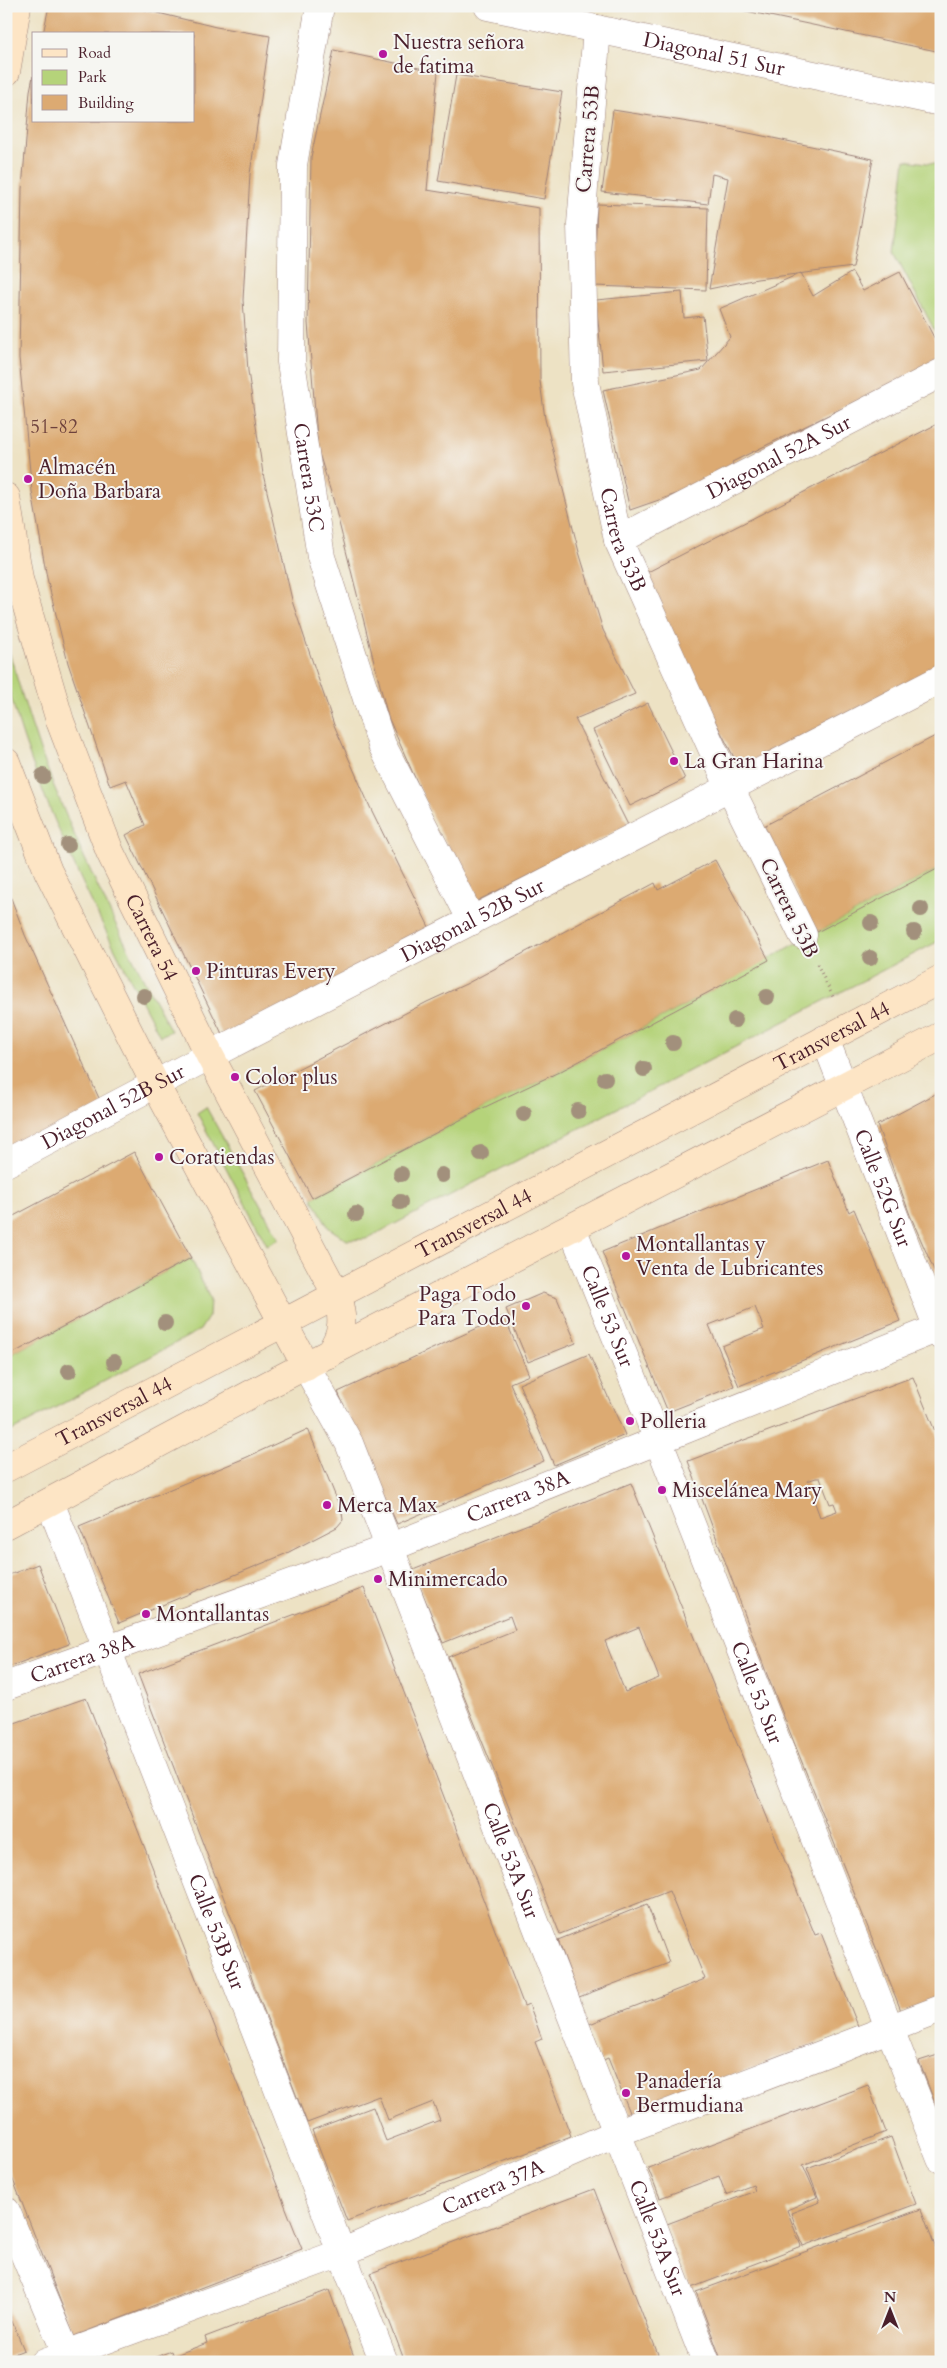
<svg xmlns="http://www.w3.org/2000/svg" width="947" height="2368" viewBox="0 0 947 2368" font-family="Cardo,serif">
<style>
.green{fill:#b5d37a;stroke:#807952}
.building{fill:#dcaa72;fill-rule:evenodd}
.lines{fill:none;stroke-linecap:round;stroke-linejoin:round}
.street-casing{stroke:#9c8078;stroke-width:29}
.secondary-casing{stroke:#9c8078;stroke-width:29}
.path{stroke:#9c8078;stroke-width:3;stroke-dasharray:1 4;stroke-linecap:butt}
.street{stroke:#fff;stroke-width:28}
.secondary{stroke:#fde5c5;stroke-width:28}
.tree{fill:#a2907b}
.poi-dot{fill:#b5179e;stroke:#f6f6f2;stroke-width:2}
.labels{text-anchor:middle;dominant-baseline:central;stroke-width:4;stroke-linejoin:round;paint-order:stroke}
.number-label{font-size:19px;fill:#6e423d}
.poi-label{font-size:21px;fill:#4a1f2b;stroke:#f6f6f2;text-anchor:start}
.street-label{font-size:21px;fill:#4a1f2b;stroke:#f6f6f2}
</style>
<rect width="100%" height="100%" fill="#f6f6f2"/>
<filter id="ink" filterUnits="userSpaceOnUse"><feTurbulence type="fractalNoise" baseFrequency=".02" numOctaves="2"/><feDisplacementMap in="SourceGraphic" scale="10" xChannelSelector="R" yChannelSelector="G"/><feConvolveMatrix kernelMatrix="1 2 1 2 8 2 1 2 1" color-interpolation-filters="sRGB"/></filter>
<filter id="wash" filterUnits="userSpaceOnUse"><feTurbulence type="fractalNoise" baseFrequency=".0096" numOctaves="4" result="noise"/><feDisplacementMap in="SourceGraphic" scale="20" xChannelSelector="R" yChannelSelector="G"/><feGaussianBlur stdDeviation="1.12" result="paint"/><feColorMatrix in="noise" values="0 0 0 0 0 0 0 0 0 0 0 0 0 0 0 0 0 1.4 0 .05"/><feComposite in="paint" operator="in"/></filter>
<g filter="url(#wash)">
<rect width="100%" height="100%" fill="#ede2c4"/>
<g class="green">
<path d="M 905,160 L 941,165 L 941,343 L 894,252 Z"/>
<path d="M 8,648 C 18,682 28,716 40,750 C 76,847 122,940 171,1031 L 160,1036 C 106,933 52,830 17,718 C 12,700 0,665 8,648 Z"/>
<path d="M 941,867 L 941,940 L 366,1239 L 347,1240 L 329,1228 L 312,1198 L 483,1108 L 561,1071 L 676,1010 L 817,932 Z"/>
<path d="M 206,1107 L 279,1239 L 267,1245 L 197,1113 Z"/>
<path d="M 191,1258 L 210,1299 L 209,1316 L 200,1330 L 6,1434 L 6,1357 Z"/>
</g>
<g id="blocks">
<g class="building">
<path d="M 49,6 L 129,6 L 216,27 L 270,36 L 250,174 L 243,300 L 248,371 L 263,474 L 293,604 L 334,725 L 370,807 L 433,935 L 225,1040 L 126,835 L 145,825 L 126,780 L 110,786 L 68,663 L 47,578 L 32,492 L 19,358 L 22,189 L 30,91 L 33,76 L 34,121 L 194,121 L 194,34 L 43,34 Z"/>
<path d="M 727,6 L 941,6 L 941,52 L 727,7 Z"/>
<path d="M 334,50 L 438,72 L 427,190 L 539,208 L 540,381 L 545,419 L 579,552 L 603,630 L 635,694 L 575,719 L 628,825 L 477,901 L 432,816 L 388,717 L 333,499 L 318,450 L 308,323 L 311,157 Z"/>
<path d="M 456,75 L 562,92 L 544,199 L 438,181 Z"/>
<path d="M 613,110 L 720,127 L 873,159 L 853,267 L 757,279 L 709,289 L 728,178 L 712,174 L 708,204 L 602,192 Z"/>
<path d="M 597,204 L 708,208 L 706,290 L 594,286 Z"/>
<path d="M 852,272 L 863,291 L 900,272 L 941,351 L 941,360 L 732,462 L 737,473 L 630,510 L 603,390 L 701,370 L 730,337 L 719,309 L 801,273 L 813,296 Z"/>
<path d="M 682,292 L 684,318 L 703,316 L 708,361 L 603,371 L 596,300 Z"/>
<path d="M 941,422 L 941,667 L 740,769 L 640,576 Z"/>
<path d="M 648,703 L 685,779 L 630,806 L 593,730 Z"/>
<path d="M 941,733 L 941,867 L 817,932 L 762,827 Z"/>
<path d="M 715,860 L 769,960 L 561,1071 L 483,1108 L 312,1198 L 255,1091 L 427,1002 L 466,984 L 655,883 L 658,890 Z"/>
<path d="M 6,885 L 25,935 L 103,1107 L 6,1154 Z"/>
<path d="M 941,1091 L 941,1286 L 910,1215 L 877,1125 Z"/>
<path d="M 134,1152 L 191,1258 L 6,1357 L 6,1220 Z"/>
<path d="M 828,1160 L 849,1212 L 854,1209 L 900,1321 L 739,1386 L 722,1346 L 764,1329 L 755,1307 L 709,1325 L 734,1386 L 668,1412 L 602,1252 Z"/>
<path d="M 543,1293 L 557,1298 L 576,1343 L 528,1362 L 506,1309 Z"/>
<path d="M 504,1316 L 529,1375 L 510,1383 L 544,1461 L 397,1524 L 338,1392 Z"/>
<path d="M 589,1354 L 625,1435 L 554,1465 L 519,1384 Z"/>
<path d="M 913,1377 L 941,1446 L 941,1998 L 902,2013 L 766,1672 L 688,1461 ZM 816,1478 L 820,1478 L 830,1504 L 834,1503 L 837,1511 L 820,1517 L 807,1481 Z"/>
<path d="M 308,1429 L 342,1512 L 343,1520 L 337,1527 L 285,1554 L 119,1623 L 79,1527 L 245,1458 Z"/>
<path d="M 631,1483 L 815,1935 L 821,1933 L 858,2026 L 631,2115 L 608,2058 L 601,2061 L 587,2025 L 705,1979 L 669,1891 L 560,1934 L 448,1657 L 515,1630 L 510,1616 L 443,1643 L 413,1570 ZM 639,1627 L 659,1678 L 625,1692 L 605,1641 Z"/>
<path d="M 38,1564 L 69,1644 L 6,1668 L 6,1576 Z"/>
<path d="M 364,1588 L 524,2006 L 529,2004 L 542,2039 L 535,2042 L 571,2136 L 347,2221 L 312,2130 L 373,2107 L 386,2141 L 440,2120 L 433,2102 L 388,2120 L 379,2096 L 307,2123 L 253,1982 L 236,1930 L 138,1674 Z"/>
<path d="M 86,1698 L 302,2249 L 74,2336 L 6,2162 L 6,1726 Z"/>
<path d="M 647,1904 L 669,1963 L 579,1997 L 558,1940 Z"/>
<path d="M 941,2054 L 941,2119 L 919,2061 Z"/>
<path d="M 868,2085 L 886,2132 L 803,2165 L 817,2197 L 787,2210 L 801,2246 L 691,2288 L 667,2224 L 755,2191 L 753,2185 L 726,2195 L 719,2176 L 660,2198 L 648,2168 Z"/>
<path d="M 891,2137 L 916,2204 L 803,2246 L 791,2213 L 820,2202 L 807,2168 Z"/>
<path d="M 594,2189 L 661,2362 L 405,2362 L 371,2273 Z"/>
<path d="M 921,2209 L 941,2262 L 941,2362 L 722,2362 L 696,2292 Z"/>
<path d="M 329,2290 L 356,2362 L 143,2362 L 171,2351 L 173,2356 L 207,2343 L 205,2337 Z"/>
<path d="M 6,2307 L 24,2350 L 6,2357 Z"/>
</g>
</g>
</g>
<g filter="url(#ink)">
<use href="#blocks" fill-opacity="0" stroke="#9c8078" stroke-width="1"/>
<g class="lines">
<defs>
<g id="street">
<path id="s1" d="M 320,6 L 293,165 L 291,362 L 321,557 L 382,745 L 472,921"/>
<path id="s2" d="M 488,6 L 941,102"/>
<path id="s3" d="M 597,29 L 581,224 L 585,383 L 618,540 L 730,788 L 803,935"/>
<path id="s4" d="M 618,540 L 941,373"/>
<path id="s5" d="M 825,1039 L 941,1336"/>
<path id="s6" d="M 6,1163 L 216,1052 L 941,679"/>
<path id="s7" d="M 572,1228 L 658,1440 L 941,2159"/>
<path id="s8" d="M 306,1366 L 349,1443 L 706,2362"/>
<path id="s9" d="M 50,1502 L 384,2362"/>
<path id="s10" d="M 6,1686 L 389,1548 L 941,1327"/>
<path d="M 6,2211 L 70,2362"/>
<path id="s11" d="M 45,2362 L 341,2253 L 624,2130 L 941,2009"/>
</g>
<g id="secondary">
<path d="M 6,72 L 17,6"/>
<path id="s12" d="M 6,497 L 19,579 L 39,649 L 60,721 L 110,852 L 210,1056 L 336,1294 C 344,1317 344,1333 329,1354"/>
<path d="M 6,762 L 48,871 L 155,1084 L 306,1366"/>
<path id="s13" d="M 6,1468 L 941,979"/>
<path d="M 6,1525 L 266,1386 L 941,1036"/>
</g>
</defs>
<use href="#street" class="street-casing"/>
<use href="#secondary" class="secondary-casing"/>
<path class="path" d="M 817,964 L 833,997"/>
<use href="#street" class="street"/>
<use href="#secondary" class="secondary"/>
</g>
<g class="tree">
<circle cx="43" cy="776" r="8"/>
<circle cx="68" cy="845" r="8"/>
<circle cx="921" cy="909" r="8"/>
<circle cx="871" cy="923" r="8"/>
<circle cx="914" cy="932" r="8"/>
<circle cx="870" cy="958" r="8"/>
<circle cx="144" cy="996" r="8"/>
<circle cx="767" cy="997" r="8"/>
<circle cx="735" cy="1020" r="8"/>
<circle cx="673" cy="1043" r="8"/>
<circle cx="644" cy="1069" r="8"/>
<circle cx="605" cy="1079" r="8"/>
<circle cx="578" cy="1111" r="8"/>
<circle cx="524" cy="1114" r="8"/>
<circle cx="481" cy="1153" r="8"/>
<circle cx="401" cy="1174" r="8"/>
<circle cx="442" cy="1175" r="8"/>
<circle cx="400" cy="1202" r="8"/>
<circle cx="356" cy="1214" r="8"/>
<circle cx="165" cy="1323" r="8"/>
<circle cx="114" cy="1362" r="8"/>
<circle cx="69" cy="1371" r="8"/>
</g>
</g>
<g class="poi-dot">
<circle cx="383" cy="54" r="5"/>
<circle cx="28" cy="479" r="5"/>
<circle cx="674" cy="761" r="5"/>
<circle cx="196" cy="971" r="5"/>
<circle cx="235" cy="1077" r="5"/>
<circle cx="159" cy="1157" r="5"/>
<circle cx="626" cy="1256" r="5"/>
<circle cx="526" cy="1306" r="5"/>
<circle cx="630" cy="1421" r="5"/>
<circle cx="662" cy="1490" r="5"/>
<circle cx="327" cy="1505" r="5"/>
<circle cx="378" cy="1579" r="5"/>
<circle cx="146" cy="1614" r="5"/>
<circle cx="626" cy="2093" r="5"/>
</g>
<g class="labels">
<g class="number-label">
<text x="54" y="427">51-82</text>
</g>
<g class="poi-label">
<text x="393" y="42">Nuestra señora<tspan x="393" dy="24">de fatima</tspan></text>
<text x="38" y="467">Almacén<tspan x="38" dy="24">Doña Barbara</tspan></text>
<text x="684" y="761">La Gran Harina</text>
<text x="206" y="971">Pinturas Every</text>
<text x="245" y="1077">Color plus</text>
<text x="169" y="1157">Coratiendas</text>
<text x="636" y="1244">Montallantas y<tspan x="636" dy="24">Venta de Lubricantes</tspan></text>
<text x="516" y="1294" text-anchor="end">Paga Todo<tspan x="516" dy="24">Para Todo!</tspan></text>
<text x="640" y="1421">Polleria</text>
<text x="672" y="1490">Miscelánea Mary</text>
<text x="337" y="1505">Merca Max</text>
<text x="388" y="1579">Minimercado</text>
<text x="156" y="1614">Montallantas</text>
<text x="636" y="2081">Panadería<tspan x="636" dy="24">Bermudiana</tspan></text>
</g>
<g class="street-label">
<text stroke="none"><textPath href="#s2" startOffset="231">Diagonal 51 Sur</textPath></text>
<text transform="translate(588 139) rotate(-85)">Carrera 53B</text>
<text stroke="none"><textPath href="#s4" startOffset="181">Diagonal 52A Sur</textPath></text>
<text stroke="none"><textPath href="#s1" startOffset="475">Carrera 53C</textPath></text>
<text stroke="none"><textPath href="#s3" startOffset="516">Carrera 53B</textPath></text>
<text transform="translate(789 908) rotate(64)">Carrera 53B</text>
<text stroke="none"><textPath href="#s6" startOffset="526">Diagonal 52B Sur</textPath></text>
<text stroke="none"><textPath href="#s12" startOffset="466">Carrera 54</textPath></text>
<text stroke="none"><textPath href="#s13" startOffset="932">Transversal 44</textPath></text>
<text stroke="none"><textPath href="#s6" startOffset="121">Diagonal 52B Sur</textPath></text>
<text stroke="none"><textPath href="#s5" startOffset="160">Calle 52G Sur</textPath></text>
<text stroke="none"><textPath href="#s13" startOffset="528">Transversal 44</textPath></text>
<text stroke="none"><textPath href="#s7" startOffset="95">Calle 53 Sur</textPath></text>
<text stroke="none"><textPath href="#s13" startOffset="122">Transversal 44</textPath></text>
<text stroke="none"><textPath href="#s10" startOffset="546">Carrera 38A</textPath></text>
<text stroke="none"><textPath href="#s10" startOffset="81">Carrera 38A</textPath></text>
<text stroke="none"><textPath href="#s7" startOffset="500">Calle 53 Sur</textPath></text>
<text stroke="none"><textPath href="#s8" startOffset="536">Calle 53A Sur</textPath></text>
<text stroke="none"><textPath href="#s9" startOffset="461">Calle 53B Sur</textPath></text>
<text stroke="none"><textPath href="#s11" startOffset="481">Carrera 37A</textPath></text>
<text stroke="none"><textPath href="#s8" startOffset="941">Calle 53A Sur</textPath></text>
</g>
</g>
<rect width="947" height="2368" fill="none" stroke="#f6f6f2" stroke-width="25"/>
<rect x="32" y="32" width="162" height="90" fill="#f6f6f2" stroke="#b1a0a2"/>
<rect x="42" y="49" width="25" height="8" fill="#fde5c5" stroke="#b1a0a2"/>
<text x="78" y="58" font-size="15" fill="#4a1f2b">Road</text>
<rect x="42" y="70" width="25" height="15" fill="#b5d37a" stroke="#b1a0a2"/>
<text x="78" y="82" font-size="15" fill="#4a1f2b">Park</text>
<rect x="42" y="95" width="25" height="15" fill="#dcaa72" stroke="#b1a0a2"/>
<text x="78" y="108" font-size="15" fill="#4a1f2b">Building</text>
<g transform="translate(890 2310)" stroke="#f6f6f2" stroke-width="4" paint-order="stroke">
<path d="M0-4L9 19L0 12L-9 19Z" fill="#4a1f2b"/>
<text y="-8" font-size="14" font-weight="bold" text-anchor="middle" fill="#4a1f2b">N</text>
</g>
</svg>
